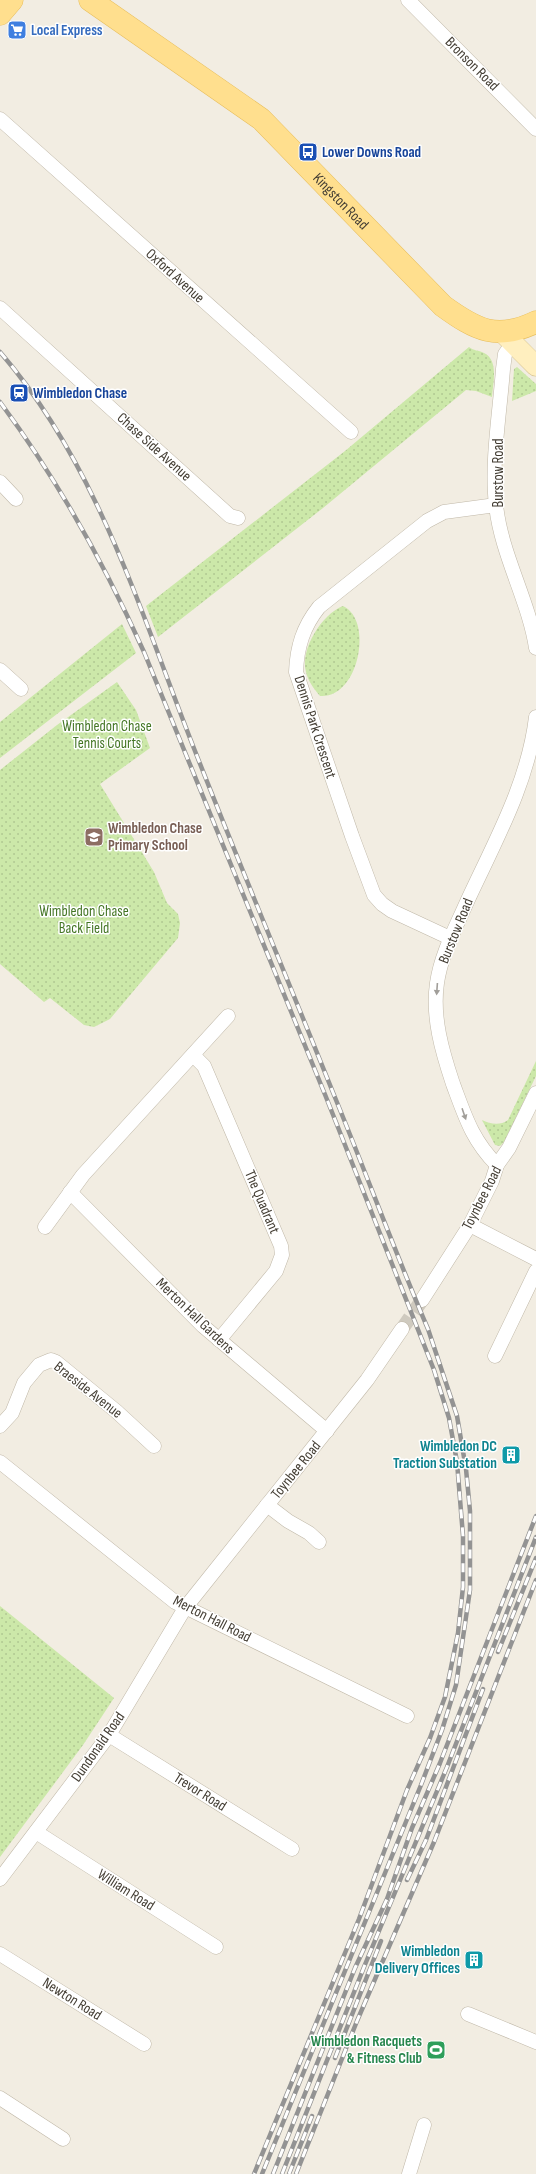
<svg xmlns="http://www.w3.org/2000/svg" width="536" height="2174" viewBox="0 0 536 2174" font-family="'Sofia Sans Condensed',sans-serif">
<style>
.park{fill:url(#park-dots)}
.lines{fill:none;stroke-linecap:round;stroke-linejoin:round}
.street-tunnel{stroke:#cfcabf;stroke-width:14;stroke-dasharray:14 7;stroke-linecap:butt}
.street-casing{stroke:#c0b8a8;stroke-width:15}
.secondary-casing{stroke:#d7c492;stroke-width:21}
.primary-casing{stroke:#e7bd5b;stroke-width:23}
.street{stroke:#fff;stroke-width:14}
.secondary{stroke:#ffefbf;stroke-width:20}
.primary{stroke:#ffdf8e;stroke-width:22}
.rail-casing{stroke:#939393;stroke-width:4.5}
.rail{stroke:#fff;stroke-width:3;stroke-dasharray:9;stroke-linecap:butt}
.oneway{fill:#a19e99}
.labels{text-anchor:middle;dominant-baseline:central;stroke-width:3;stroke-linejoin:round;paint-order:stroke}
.shop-label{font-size:15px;font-weight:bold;fill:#366cbe;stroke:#fff;text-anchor:start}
.street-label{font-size:15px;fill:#433d33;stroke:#fff}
.transit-label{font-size:15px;font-weight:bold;fill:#164399;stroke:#fff;text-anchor:start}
.park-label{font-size:15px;fill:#447625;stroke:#fff}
.education-label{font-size:15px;font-weight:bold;fill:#785e54;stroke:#fff;text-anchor:start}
.culture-label{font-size:15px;font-weight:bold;fill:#0d838f;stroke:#fff;text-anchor:end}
.leisure-label{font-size:15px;font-weight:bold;fill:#27864d;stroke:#fff;text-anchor:end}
</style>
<defs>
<pattern id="park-dots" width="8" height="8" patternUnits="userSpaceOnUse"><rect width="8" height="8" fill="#cce8a9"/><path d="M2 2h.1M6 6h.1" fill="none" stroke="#b0c892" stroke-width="1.8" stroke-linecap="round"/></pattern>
</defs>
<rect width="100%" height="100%" fill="#f2ede2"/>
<g class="park">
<path d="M 469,347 C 474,351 478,350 484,353 C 499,360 493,383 492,397 L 476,391 L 466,390 L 323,508 L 158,637 L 146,606 L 345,451 Z"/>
<path d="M 517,367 L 536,384 L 536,391 L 512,401 L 514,369 Z"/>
<path d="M 343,606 C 374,620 359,699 320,696 C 314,689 308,681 306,672 C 300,649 322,614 343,606 Z"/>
<path d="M 122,624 L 136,653 L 0,758 L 0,722 Z"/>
<path d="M 117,682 L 136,710 L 150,748 L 100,784 L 154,872 L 167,903 L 178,914 L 180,923 L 178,938 L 110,1019 L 94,1027 L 84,1025 L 50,998 L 44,1002 L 0,964 L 0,770 L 57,725 Z"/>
<path d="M 536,1061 L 536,1076 L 504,1142 L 500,1146 L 495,1145 L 482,1120 C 490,1124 500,1126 508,1120 Z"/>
<path d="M 0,1606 L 114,1698 L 83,1745 L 0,1857 Z"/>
</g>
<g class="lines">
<path class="street-tunnel" d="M 402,1329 L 422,1300"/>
<defs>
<g id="street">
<path d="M 408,0 L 536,129"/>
<path d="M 0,119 L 351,432"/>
<path d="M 0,308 L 230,516 L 238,518"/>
<path d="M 512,344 L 505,354 L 503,369 C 500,411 491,463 496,505 C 501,554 529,601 536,648"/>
<path d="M 0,482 L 16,499"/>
<path d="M 0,670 L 21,689"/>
<path d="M 450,938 L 392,911 L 382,904 L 374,895 L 352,836 L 296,672 C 297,647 303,627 319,607 L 427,521 L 444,512 L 496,505"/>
<path d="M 193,1055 L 204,1066 L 281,1246 L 282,1255 L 276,1271 L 219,1340"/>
<path d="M 497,1165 C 472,1140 465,1116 453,1084 C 442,1051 432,1017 437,983 C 441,955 455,929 466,904 C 494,843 528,784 536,717"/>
<path d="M 70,1192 L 203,1326 L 327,1431"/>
<path d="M 470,1225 L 536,1259"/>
<path d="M 45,1227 L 83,1175 L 228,1016"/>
<path d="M 422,1300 L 470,1225 L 492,1181 L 497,1165 L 509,1148 L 536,1093"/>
<path d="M 495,1356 L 536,1271"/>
<path d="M 0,1426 L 12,1413 L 24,1383 L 39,1365 L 51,1360 L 56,1362 L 116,1411 L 154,1446"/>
<path d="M 0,1462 L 175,1602 L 407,1716"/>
<path d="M 267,1505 L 288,1521 L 309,1533 L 319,1542"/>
<path d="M 109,1735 L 292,1849"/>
<path d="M 36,1832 L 216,1947"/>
<path d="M 0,1879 L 109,1735 L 185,1608 L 367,1380 L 402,1329"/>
<path d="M 0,1954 L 144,2044"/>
<path d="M 468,2014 L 536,2042"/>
<path d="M 0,2098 L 63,2139"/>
<path d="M 409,2174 L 424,2125"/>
</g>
<path id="secondary" d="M 502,332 L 536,366"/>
<g id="primary">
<path id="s1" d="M 90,0 L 261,119 L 443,306 C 476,330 497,341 536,322"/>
<path d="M 0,14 L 12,0"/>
</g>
</defs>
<use href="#street" class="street-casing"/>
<use href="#secondary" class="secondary-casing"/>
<use href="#primary" class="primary-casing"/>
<use href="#street" class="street"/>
<use href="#secondary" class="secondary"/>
<use href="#primary" class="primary"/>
<defs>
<g id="rail">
<path d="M 0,352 C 98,465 141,614 195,751 C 240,866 288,980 334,1095 C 366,1173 395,1252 428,1329 L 457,1416 L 466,1469 L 470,1511 L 470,1590 L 456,1685 L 442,1730 L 421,1785 L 262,2174"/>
<path d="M 0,402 C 57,479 105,565 144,652 L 326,1097 L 434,1370 L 449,1418 L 457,1462 L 463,1536 L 463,1587 L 458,1633 L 445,1697 L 430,1738 L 407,1790 L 359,1919 L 254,2174"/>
<path d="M 498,1652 L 536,1558"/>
<path d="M 407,1880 L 426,1840 L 483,1689"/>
<path d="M 335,2058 L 381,1941"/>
<path d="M 273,2174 L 355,1968 L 387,1899 L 412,1828 L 440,1763 L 536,1516"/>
<path d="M 282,2174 L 364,1967 L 447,1767 L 536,1537"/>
<path d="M 289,2174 L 312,2116"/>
<path d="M 296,2174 L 357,2021 L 434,1842 L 536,1580"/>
</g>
</defs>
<use href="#rail" class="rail-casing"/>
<use href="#rail" class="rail"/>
</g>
<defs><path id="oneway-solid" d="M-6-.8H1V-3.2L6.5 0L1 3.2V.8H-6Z"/></defs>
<g class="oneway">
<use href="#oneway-solid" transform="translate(437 989) rotate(94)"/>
<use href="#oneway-solid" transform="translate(464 1114) rotate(71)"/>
</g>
<defs>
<symbol id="supermarket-square" viewBox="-11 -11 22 22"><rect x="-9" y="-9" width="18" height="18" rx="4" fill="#3f7fe0" stroke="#fff"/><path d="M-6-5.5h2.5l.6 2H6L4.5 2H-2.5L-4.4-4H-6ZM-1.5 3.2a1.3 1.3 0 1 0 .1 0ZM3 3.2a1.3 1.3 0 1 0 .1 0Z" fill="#fff"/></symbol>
<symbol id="bus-square" viewBox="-11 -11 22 22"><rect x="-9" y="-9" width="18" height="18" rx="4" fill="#1a4fb4" stroke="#fff"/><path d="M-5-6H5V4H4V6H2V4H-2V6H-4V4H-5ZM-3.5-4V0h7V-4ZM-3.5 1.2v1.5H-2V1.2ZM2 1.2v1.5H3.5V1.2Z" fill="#fff"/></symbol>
<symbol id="station-square" viewBox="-11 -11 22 22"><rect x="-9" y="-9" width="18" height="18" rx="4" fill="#1a4fb4" stroke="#fff"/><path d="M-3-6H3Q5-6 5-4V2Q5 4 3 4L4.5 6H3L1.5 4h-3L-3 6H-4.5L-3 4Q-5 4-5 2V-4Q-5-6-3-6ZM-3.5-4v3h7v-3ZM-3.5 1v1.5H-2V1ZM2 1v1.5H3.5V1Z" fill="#fff"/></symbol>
<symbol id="school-square" viewBox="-11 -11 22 22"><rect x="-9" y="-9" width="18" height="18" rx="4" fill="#8d6e63" stroke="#fff"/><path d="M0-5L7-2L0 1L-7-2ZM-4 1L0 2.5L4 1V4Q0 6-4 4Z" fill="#fff"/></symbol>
<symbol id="building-square" viewBox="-11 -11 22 22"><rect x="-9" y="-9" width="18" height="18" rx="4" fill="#0f9aa8" stroke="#fff"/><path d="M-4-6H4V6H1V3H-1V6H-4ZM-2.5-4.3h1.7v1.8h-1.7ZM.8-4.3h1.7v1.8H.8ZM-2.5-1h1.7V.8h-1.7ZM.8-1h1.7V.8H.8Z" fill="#fff"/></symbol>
<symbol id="stadium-square" viewBox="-11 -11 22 22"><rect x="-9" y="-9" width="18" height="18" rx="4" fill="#2e9e5b" stroke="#fff"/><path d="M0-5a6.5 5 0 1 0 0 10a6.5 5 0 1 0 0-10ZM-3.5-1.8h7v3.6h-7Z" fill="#fff"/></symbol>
</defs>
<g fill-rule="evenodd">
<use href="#supermarket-square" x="6" y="19" width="22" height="22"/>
<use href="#bus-square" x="297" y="141" width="22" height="22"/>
<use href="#station-square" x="8" y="382" width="22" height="22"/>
<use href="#school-square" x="83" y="826" width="22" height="22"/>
<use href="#building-square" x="500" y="1444" width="22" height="22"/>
<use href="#building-square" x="463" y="1949" width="22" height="22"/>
<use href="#stadium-square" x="425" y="2039" width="22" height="22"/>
</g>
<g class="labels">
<g class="shop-label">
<text x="31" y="30">Local Express</text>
</g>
<g class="street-label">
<text transform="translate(472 64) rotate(45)">Bronson Road</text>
<text stroke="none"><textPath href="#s1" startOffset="323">Kingston Road</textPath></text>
<text transform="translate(175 276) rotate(42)">Oxford Avenue</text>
<text transform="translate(154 447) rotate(42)">Chase Side Avenue</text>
<text transform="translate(498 473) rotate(-90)">Burstow Road</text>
<text transform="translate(315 727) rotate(72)">Dennis Park Crescent</text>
<text transform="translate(456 931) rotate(-68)">Burstow Road</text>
<text transform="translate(482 1198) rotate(-63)">Toynbee Road</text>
<text transform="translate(262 1202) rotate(67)">The Quadrant</text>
<text transform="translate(195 1316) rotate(44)">Merton Hall Gardens</text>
<text transform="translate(88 1390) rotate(38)">Braeside Avenue</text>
<text transform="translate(296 1470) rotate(-51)">Toynbee Road</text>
<text transform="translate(212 1619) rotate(27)">Merton Hall Road</text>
<text transform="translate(98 1747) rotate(-55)">Dundonald Road</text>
<text transform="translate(200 1792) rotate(32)">Trevor Road</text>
<text transform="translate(126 1890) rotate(32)">William Road</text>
<text transform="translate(72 1999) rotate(32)">Newton Road</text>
</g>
<g class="transit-label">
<text x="322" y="152">Lower Downs Road</text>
<text x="33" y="393">Wimbledon Chase</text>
</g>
<g class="park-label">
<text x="107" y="726">Wimbledon Chase<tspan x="107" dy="17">Tennis Courts</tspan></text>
<text x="84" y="911">Wimbledon Chase<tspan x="84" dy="17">Back Field</tspan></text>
</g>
<g class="education-label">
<text x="108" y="828">Wimbledon Chase<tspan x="108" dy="17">Primary School</tspan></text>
</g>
<g class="culture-label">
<text x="497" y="1446">Wimbledon DC<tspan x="497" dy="17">Traction Substation</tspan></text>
<text x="460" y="1951">Wimbledon<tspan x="460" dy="17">Delivery Offices</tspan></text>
</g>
<g class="leisure-label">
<text x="422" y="2041">Wimbledon Racquets<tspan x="422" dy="17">&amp; Fitness Club</tspan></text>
</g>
</g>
</svg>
